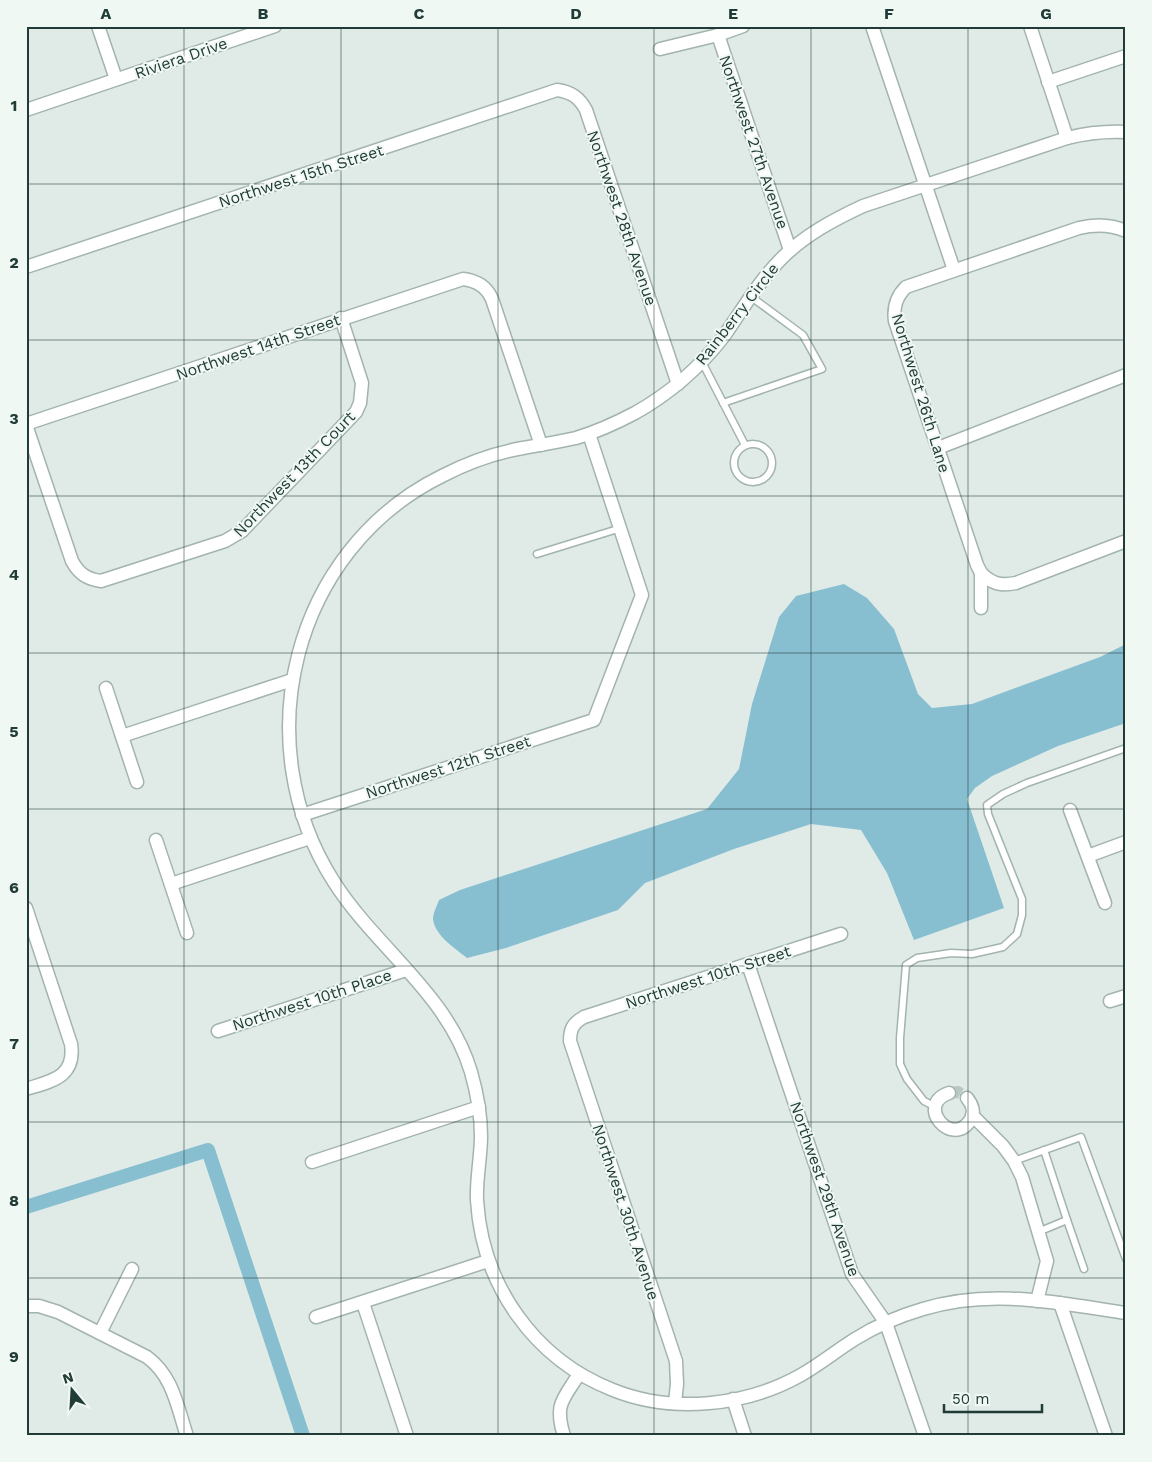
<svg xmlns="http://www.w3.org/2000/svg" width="1152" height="1462" viewBox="0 0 1152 1462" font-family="'Work Sans',sans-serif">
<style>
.water{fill:#87bfd1}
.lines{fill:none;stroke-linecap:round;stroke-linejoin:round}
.canal{stroke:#87bfd1;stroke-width:14}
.minor-tunnel{stroke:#bac8c4;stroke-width:12;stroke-dasharray:12 6;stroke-linecap:butt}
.service-casing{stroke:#a3b3ae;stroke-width:9}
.minor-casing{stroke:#a3b3ae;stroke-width:15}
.service{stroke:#fff;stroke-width:6}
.minor{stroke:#fff;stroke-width:12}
.grid{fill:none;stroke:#213b36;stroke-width:1;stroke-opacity:0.55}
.labels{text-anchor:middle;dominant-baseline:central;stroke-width:4;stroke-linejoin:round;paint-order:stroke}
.street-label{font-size:16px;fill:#213b36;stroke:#f0f8f4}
.neatline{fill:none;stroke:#213b36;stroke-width:2}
.grid-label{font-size:16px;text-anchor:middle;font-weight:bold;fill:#213b36}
</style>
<rect width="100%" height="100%" fill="#e0ebe7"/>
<path class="water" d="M 844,584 L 867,598 L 894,629 L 918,694 L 932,708 L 972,704 L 1100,657 L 1126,644 L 1126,723 L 1058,746 L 992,776 L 975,788 L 967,799 L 1004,908 L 914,940 L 887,873 L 861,830 L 811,824 L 734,849 L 645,883 L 618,910 L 506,948 L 467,958 C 455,948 435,936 433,919 C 433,913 437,906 439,900 L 460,890 L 707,809 L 739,769 L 752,704 L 779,617 L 796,596 Z"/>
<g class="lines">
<path class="canal" d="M 26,1207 L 208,1150 L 303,1436"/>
<path class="minor-tunnel" d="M 949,1093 L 958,1092 L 967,1098"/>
<defs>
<g id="service">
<path d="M 702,362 L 745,445"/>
<path d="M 723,403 L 822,369 L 803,335 L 750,296"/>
<circle cx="753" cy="463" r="19"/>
<path d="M 537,554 L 621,528"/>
<path d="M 936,1107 L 924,1101 L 907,1079 L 900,1064 L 900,1038 L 906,965 L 917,958 L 951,953 L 972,954 L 1003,947 L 1017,934 L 1022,915 L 1022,899 L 988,814 L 987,805 L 1003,794 L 1027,783 L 1126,748"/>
<path d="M 1014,1161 L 1081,1137 L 1126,1259"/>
<path d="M 1067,1220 L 1084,1269"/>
<path d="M 1038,1232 L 1067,1220 L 1044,1150"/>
</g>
<g id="minor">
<path d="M 98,26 L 116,79"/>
<path d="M 872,26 L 954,270"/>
<path d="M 1030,26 L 1067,138"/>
<path d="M 718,35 L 790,250"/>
<path d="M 660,49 L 718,35 L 743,26"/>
<path d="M 1048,82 L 1126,56"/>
<path d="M 26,110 L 275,26"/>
<path d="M 1126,132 C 1105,131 1087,133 1067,138 L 863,206 C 833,220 805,235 782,258 C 758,282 743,309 724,336 C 700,367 669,394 635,413 C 616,423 596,432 576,438 C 558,442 540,445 523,448 C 494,453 467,463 442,476 C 292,550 245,743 334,882 C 376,948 448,994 471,1072 C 477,1093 481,1114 481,1136 C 481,1157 476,1179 477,1200 C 482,1285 534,1359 613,1390 C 673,1414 746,1406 801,1375 C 820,1364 836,1351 855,1339 C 876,1326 899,1316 923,1309 C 991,1288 1058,1303 1126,1313"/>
<path d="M 26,267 L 557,90 C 571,92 579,97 586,110 L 678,384"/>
<path d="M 26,424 L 463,279 C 477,281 486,286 492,299 L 541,445"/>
<path d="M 26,425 L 72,561 C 79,574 87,579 101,581 L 225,541 L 242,531 L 356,412 L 360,403 L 362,383 L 341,318"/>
<path d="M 938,448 L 1126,375"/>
<path d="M 981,573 C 992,584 1001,586 1016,583 L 1126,541"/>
<path d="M 981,608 L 981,573 L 977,565 L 895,321 C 893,307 896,297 906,287 L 1079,228 C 1095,224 1110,224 1126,231"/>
<path d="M 106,688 L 137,782"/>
<path d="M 122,736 L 292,680"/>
<path d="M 1070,810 L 1105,903"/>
<path d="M 302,815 L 594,720 L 642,595 L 589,434"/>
<path d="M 156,840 L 187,933"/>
<path d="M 1088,856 L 1126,842"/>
<path d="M 171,884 L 310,838"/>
<path d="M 26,908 L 71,1044 C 76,1077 52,1081 26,1089"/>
<path d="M 748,964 L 852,1274 L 886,1323 L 925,1436"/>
<path d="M 1110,1001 L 1126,996"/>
<path d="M 218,1031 L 406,970"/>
<path d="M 949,1093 C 914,1105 953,1150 971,1119 C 975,1112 972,1104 967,1098"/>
<path d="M 972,1115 L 1003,1146 L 1014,1161 L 1022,1177 L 1047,1261 L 1037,1301"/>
<path d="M 312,1162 L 479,1107"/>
<path d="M 363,1303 L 407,1436"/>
<path d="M 1060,1303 L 1106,1436"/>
<path d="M 26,1306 L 39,1306 L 58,1312 L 147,1357 C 173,1376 177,1406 187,1436"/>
<path d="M 316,1317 L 488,1261"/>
<path d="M 100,1333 L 132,1269"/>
<path d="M 733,1399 L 745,1436"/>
<path d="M 675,1403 L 677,1384 L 676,1361 L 570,1041 C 570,1029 573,1023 584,1017 L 841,934"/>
<path d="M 564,1436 C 554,1404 563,1400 579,1374"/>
</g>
</defs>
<use href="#service" class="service-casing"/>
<use href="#minor" class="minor-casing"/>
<use href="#service" class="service"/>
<use href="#minor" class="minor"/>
</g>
<path class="grid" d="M 184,26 L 184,1436M 341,26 L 341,1436M 498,26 L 498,1436M 654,26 L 654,1436M 811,26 L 811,1436M 968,26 L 968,1436M 26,184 L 1126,184M 26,340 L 1126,340M 26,496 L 1126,496M 26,653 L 1126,653M 26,809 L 1126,809M 26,966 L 1126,966M 26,1122 L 1126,1122M 26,1278 L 1126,1278"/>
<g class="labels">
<g class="street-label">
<text transform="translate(181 58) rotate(-19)">Riviera Drive</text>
<text transform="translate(754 142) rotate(71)">Northwest 27th Avenue</text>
<text transform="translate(301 176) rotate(-18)">Northwest 15th Street</text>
<text transform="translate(622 218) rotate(71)">Northwest 28th Avenue</text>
<text transform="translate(737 314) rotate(-52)">Rainberry Circle</text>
<text transform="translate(258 347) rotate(-19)">Northwest 14th Street</text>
<text transform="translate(921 393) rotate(73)">Northwest 26th Lane</text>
<text transform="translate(294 474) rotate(-46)">Northwest 13th Court</text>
<text transform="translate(448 767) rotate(-18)">Northwest 12th Street</text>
<text transform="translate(708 977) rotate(-18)">Northwest 10th Street</text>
<text transform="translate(312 1000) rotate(-18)">Northwest 10th Place</text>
<text transform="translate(825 1189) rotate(71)">Northwest 29th Avenue</text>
<text transform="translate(626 1212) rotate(72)">Northwest 30th Avenue</text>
</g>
</g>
<rect width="1152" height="1462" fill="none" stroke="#f0f8f4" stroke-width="55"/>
<g transform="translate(72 1390) rotate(342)" stroke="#f0f8f4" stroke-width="4" paint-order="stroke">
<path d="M0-4L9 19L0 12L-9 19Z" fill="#213b36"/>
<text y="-8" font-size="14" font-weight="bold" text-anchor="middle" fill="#213b36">N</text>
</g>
<path d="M944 1404v8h98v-8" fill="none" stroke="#213b36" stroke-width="2.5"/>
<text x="952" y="1404" font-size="15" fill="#213b36" stroke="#f0f8f4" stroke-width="4" paint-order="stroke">50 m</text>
<rect x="28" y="28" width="1096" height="1406" class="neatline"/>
<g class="grid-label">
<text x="106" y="19">A</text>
<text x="263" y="19">B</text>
<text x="419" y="19">C</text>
<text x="576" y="19">D</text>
<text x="733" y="19">E</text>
<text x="889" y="19">F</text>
<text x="1046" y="19">G</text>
<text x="14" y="111">1</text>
<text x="14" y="268">2</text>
<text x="14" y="424">3</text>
<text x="14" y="580">4</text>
<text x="14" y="737">5</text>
<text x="14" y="893">6</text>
<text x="14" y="1049">7</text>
<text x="14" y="1206">8</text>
<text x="14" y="1362">9</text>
</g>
</svg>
